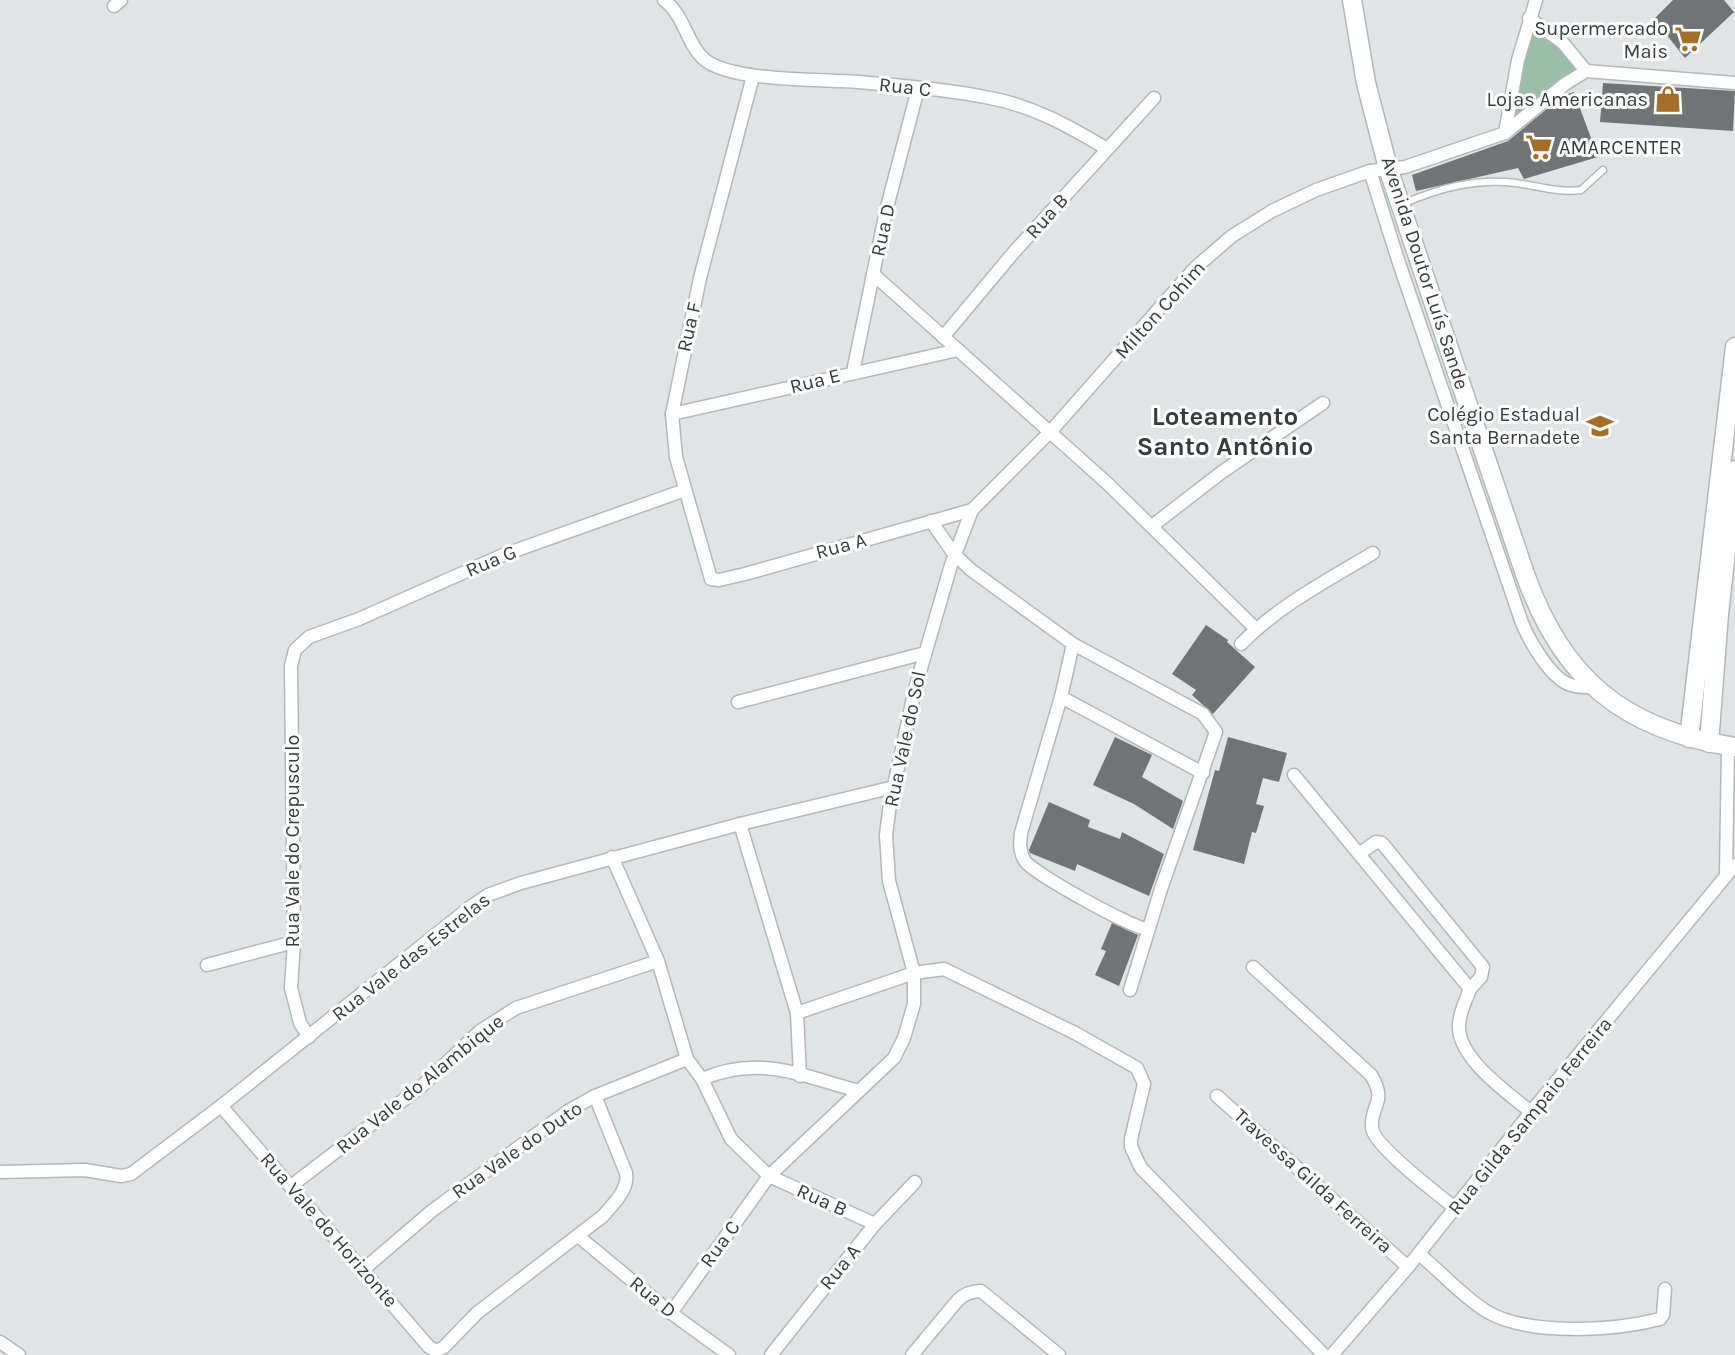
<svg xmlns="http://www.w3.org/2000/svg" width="1735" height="1355" viewBox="0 0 1735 1355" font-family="Karla,sans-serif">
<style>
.green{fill:#9abea7}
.building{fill:#717474}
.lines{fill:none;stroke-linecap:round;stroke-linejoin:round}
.lane-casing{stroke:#b3b7b8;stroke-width:9}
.street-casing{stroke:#b3b7b8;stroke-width:15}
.secondary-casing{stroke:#b3b7b8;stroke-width:21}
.lane{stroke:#fff;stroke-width:6}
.street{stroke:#fff;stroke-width:12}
.secondary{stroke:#fff;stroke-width:18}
.labels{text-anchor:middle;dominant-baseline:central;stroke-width:6;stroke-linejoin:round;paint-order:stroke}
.poi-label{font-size:20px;fill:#393b3b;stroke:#fff;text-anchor:end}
.street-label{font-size:20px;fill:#393b3b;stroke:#fff}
.district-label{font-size:26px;font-weight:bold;fill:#393b3b;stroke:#fff}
</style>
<rect width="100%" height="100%" fill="#e1e4e5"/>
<path class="green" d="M 1529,19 L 1585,71 L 1505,132 Z"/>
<g class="building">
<path d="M 1673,0 L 1724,0 L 1734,12 L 1685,58 L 1654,19 Z"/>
<path d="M 1603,83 L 1735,91 L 1733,131 L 1600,122 Z"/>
<path d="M 1574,92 L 1598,157 L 1524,179 L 1518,168 L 1416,191 L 1412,175 L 1508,141 L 1564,95 Z"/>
<path d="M 1206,625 L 1228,640 L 1227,642 L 1255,667 L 1213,714 L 1192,695 L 1196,690 L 1172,674 Z"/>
<path d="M 1115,737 L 1152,755 L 1142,777 L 1183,801 L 1173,829 L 1134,804 L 1093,785 Z"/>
<path d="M 1228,737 L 1287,753 L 1279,782 L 1263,778 L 1256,804 L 1264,806 L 1256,833 L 1252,832 L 1244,864 L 1193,850 L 1215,770 L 1219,771 Z"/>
<path d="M 1049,802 L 1090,820 L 1088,827 L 1120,839 L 1122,832 L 1164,854 L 1149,896 L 1077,864 L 1075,871 L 1030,853 L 1029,850 Z"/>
<path d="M 1112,923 L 1138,935 L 1119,986 L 1095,975 L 1106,951 L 1101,949 Z"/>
</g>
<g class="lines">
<defs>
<path id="lane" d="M 1402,204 C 1440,188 1475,178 1516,183 C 1538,186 1559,193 1581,190 L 1603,170"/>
<g id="street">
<path d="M 664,0 C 685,16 687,45 705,60 C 733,82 821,79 858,82 C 902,86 947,89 990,98 C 1033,106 1069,126 1107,149"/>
<path d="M 114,6 L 121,0"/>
<path d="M 1529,18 L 1563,43 L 1586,71"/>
<path d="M 753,76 L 700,278 L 672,414 L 676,457 L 711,579 L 719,580 L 745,574 L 972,510"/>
<path d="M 1505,133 L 1518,60 L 1536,0"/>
<path d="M 1370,171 L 1398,260 L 1522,623 C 1530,642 1551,679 1571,685 C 1579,688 1587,687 1595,687"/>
<path d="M 873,274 L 1107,483 L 1256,629"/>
<path d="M 943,337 L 1014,252 L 1154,98"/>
<path d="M 853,372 L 886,211 L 918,89"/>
<path d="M 672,414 L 958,350"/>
<path d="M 931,521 L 954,554 L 971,570 L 1073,644 L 1203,714 L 1216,732 L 1161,889 L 1130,990"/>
<path d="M 1152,526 L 1222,472 L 1323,403"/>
<path d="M 1073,644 L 1061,697 L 1021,833 C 1020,843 1019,852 1025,861 C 1033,873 1133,929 1148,929"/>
<path d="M 1241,644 C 1278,606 1328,580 1373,553"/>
<path d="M 1061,697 L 1203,773"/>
<path d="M 738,702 L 925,653"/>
<path d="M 1294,775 L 1470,989 C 1466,1001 1459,1013 1459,1025 C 1457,1058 1508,1093 1531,1112"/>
<path d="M 740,824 L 797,1013 L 800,1076"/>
<path d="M 1360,853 L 1376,842 L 1382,843 L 1483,967 L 1481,977 L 1470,989"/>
<path d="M 612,857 L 658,961 L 687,1059 L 702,1079 L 731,1139 L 769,1176 L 875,1224"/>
<path d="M 1726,875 L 1728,746"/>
<path d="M 207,965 L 294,942"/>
<path d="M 1253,967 L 1371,1075 C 1388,1103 1370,1104 1372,1128 C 1374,1146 1439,1195 1455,1208"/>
<path d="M 797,1013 L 914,973 L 944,969 L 1075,1033 L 1137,1068 L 1144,1084 L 1131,1139 L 1131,1147 L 1141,1168 L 1324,1355"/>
<path d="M 309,1037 L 300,1023 L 291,988 L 294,942 L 291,666 L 295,650 L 309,637 L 359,619 L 503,555 L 685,490"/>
<path d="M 702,1079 C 760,1054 802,1076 859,1091"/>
<path d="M 1217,1096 L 1408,1267"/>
<path d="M 221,1106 L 429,1347 L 436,1351 L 444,1347 L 477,1313 L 603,1216 C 613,1204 629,1190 626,1173 L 595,1096"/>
<path d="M 0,1172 L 85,1170 L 121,1176 L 131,1174 L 221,1106 L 469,908 L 488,895 L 521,883 L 740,824 L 894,787"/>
<path d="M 291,1186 L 423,1085 L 480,1031 L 516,1008 L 658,961"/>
<path d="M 578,1236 L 671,1313 L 729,1355"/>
<path d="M 1419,1254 C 1441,1272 1462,1296 1486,1311 C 1527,1336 1614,1331 1660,1319 L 1663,1315 L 1665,1289"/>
<path d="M 364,1269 L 433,1210 L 568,1111 L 595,1096 L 687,1059"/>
<path d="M 671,1313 L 769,1176 L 894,1058 L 904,1038 L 914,1004 L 914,973 L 889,881 L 886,835 L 890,804 L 915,689 L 951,565 L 972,510 L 1051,431 L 1195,268 L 1232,236 L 1272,211 L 1316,190 L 1370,171 L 1405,167 L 1505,133 L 1565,84 L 1586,71 L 1735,83"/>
<path d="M 0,1342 L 19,1355"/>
<path d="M 771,1355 L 875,1224 L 915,1182"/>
<path d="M 912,1355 L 958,1300 C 965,1293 972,1291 981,1291 L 1059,1355"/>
<path d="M 1332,1355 L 1408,1267 L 1531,1112 L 1735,865"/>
</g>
<g id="secondary">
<path d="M 1352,0 L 1366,83 L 1388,168 L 1525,574 C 1562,679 1624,730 1735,747"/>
<path d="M 1689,738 L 1735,347"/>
<path d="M 1709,743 L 1719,614 L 1735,470"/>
</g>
</defs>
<use href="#lane" class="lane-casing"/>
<use href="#street" class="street-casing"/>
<use href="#secondary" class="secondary-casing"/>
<use href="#lane" class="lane"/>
<use href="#street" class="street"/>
<use href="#secondary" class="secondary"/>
</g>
<defs>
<symbol id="supermarket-bare" viewBox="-9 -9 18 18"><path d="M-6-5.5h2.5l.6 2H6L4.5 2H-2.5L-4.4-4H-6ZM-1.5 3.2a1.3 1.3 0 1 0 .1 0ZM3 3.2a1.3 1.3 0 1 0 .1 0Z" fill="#a46e28" stroke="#fff" stroke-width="2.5" paint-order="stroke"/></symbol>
<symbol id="shop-bare" viewBox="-9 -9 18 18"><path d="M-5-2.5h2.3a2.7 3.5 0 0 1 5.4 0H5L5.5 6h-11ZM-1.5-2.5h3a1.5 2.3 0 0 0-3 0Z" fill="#a46e28" stroke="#fff" stroke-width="2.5" paint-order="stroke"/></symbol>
<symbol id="school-bare" viewBox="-9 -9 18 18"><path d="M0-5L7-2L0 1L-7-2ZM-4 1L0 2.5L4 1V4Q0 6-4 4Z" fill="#a46e28" stroke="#fff" stroke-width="2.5" paint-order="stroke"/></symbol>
</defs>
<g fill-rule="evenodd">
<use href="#supermarket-bare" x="1669" y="20" width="38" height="38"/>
<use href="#shop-bare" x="1649" y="80" width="38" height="38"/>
<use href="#supermarket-bare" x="1520" y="128" width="38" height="38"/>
<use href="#school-bare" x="1581" y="407" width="38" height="38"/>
</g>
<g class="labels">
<g class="poi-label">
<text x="1668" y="28">Supermercado<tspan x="1668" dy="23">Mais</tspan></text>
<text x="1648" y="99">Lojas Americanas</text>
<text x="1559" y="147" text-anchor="start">AMARCENTER</text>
<text x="1580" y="414">Colégio Estadual<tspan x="1580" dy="23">Santa Bernadete</tspan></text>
</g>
<g class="street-label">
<text transform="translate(905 87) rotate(6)">Rua C</text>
<text transform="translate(1047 216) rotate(-48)">Rua B</text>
<text transform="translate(883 230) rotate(-78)">Rua D</text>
<text transform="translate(1425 273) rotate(72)">Avenida Doutor Luís Sande</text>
<text transform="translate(1160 310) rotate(-48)">Milton Cohim</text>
<text transform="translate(689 327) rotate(-77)">Rua F</text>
<text transform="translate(815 381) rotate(-14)">Rua E</text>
<text transform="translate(841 546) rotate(-15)">Rua A</text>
<text transform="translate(491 561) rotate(-23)">Rua G</text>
<text transform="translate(905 739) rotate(-78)">Rua Vale do Sol</text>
<text transform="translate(292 841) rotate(-90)">Rua Vale do Crepusculo</text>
<text transform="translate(411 957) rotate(-38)">Rua Vale das Estrelas</text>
<text transform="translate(420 1084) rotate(-39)">Rua Vale do Alambique</text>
<text transform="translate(1530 1116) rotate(-51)">Rua Gilda Sampaio Ferreira</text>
<text transform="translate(517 1150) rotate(-35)">Rua Vale do Duto</text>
<text transform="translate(1313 1181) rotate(42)">Travessa Gilda Ferreira</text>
<text transform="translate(822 1200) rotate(24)">Rua B</text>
<text transform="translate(329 1230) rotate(49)">Rua Vale do Horizonte</text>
<text transform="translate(720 1244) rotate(-54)">Rua C</text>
<text transform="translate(840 1267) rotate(-51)">Rua A</text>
<text transform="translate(653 1297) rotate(39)">Rua D</text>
</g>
<g class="district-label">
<text x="1225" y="416">Loteamento<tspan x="1225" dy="30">Santo Antônio</tspan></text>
</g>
</g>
</svg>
